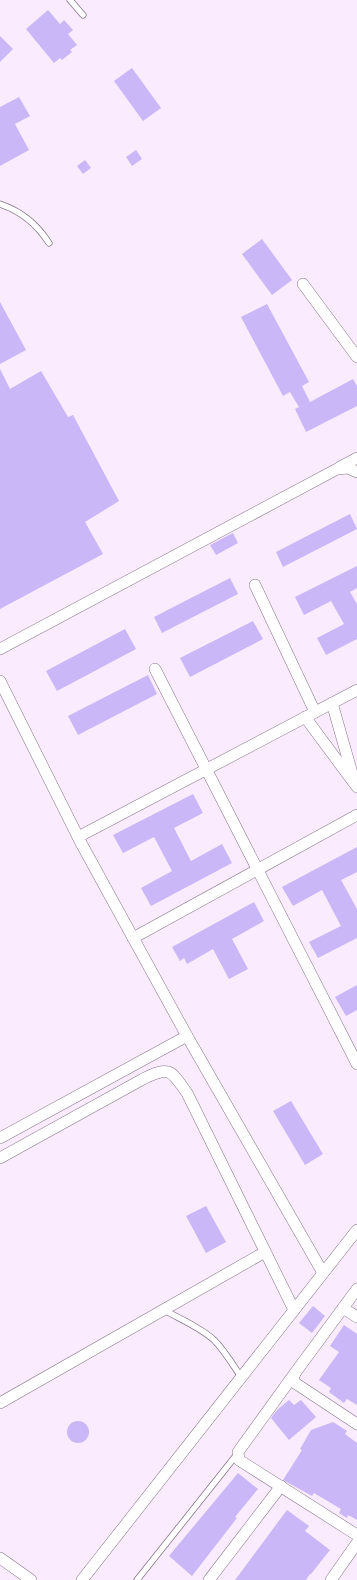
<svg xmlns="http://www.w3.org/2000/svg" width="357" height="1580" viewBox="0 0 357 1580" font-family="'PT Sans Narrow',sans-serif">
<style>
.building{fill:#c9b7f7}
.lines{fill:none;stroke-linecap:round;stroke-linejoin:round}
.lane-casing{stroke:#847488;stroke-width:7}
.street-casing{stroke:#847488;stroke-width:12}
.lane{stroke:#fff;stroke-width:5.5}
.street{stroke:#fff;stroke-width:11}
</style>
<rect width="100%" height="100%" fill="#faecfe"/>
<g class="building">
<path d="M 48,10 L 60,24 L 64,20 L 73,30 L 68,34 L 77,45 L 70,50 L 72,52 L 62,60 L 60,58 L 54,63 L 26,29 Z"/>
<path d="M 0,36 L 13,49 L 0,62 Z"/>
<path d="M 132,68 L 161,108 L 143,121 L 114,81 Z"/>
<path d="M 19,97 L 30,116 L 15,124 L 29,150 L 0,166 L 0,107 Z"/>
<path d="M 136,150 L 142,159 L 132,166 L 126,157 Z"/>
<path d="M 85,160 L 91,168 L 83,174 L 77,166 Z"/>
<path d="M 262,239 L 292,280 L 272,295 L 242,254 Z"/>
<path d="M 0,302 L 26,350 L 0,364 Z"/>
<path d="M 267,304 L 309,382 L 302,386 L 310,402 L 353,379 L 357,386 L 357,406 L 306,432 L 295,409 L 299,407 L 290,392 L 283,396 L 241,317 Z"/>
<path d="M 0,369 L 10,389 L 41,371 L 68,417 L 73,415 L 119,501 L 85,522 L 103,554 L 0,609 Z"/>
<path d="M 350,514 L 357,529 L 283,567 L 276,552 Z"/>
<path d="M 233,533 L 238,543 L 216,555 L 210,545 Z"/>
<path d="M 357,566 L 357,588 L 350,592 L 357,604 L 357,639 L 326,655 L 317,638 L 344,624 L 331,601 L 304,615 L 295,597 Z"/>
<path d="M 230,578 L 238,594 L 162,633 L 154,617 Z"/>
<path d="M 253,621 L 263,639 L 190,677 L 180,658 Z"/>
<path d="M 125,629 L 136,649 L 57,691 L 46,671 Z"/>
<path d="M 148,675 L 157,694 L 78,735 L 68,716 Z"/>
<path d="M 193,794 L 203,813 L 174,828 L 191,861 L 222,844 L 232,863 L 151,906 L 141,888 L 172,871 L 154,837 L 123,853 L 113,835 Z"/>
<path d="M 357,847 L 357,872 L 341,880 L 357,909 L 357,938 L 318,958 L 309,942 L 341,926 L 322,890 L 293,906 L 282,887 Z"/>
<path d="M 254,902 L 264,921 L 232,939 L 248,969 L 229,979 L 213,949 L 187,964 L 184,958 L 180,961 L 172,947 Z"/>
<path d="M 357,985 L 357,1010 L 346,1016 L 335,997 Z"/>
<path d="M 291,1101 L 323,1154 L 305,1165 L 273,1111 Z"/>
<path d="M 206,1206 L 226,1242 L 206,1253 L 186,1216 Z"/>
<path d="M 313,1306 L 325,1316 L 312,1333 L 299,1323 Z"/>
<path d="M 344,1325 L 357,1334 L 357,1405 L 347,1399 L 344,1403 L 329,1392 L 331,1388 L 319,1380 L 339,1352 L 330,1346 Z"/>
<path d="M 289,1400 L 294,1405 L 301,1400 L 316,1417 L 289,1440 L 271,1418 L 277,1410 Z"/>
<circle cx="78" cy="1432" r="11"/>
<path d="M 333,1422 L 347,1431 L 345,1434 L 357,1443 L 357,1520 L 348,1515 L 347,1518 L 339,1513 L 341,1509 L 314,1493 L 312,1496 L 283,1480 L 302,1450 L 300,1449 L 311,1430 Z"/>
<path d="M 238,1473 L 258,1489 L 235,1517 L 237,1518 L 192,1576 L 169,1556 Z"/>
<path d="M 287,1510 L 309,1526 L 305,1531 L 330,1550 L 311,1574 L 310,1574 L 306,1580 L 235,1580 Z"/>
</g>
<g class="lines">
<defs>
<g id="lane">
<path d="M 70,0 L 83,15"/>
<path d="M 0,204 C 21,211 37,224 49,243"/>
<path d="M 164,1310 C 180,1319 200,1327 214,1340 C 225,1351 233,1365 241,1377"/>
<path d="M 137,1580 L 238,1453"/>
</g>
<g id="street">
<path d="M 303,284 L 357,357"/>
<path d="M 340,467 L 357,458"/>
<path d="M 255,585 L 315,712"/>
<path d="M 0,649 L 337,469 L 348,468 L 357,472"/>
<path d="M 155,669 L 357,1064"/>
<path d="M 0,681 L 81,843 L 187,1036 L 323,1273"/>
<path d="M 332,703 L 354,780"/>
<path d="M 305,717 L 357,787"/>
<path d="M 78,837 L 357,690"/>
<path d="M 133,938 L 357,815"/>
<path d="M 0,1138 L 187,1036"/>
<path d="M 0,1158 L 143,1079 C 171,1065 171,1071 187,1093 L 294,1310"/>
<path d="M 357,1289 L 295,1373 L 293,1379 L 295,1383 L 357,1424"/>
<path d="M 343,1308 L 357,1317"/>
<path d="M 295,1373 L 238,1452 L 239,1460 L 357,1535"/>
<path d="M 0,1403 L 265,1252"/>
<path d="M 0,1558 L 31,1580"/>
<path d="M 82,1580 L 357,1230"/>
<path d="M 209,1580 L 281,1486"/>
<path d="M 331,1580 L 357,1543"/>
</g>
</defs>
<use href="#lane" class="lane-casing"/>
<use href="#street" class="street-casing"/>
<use href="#lane" class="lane"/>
<use href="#street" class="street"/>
</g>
</svg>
